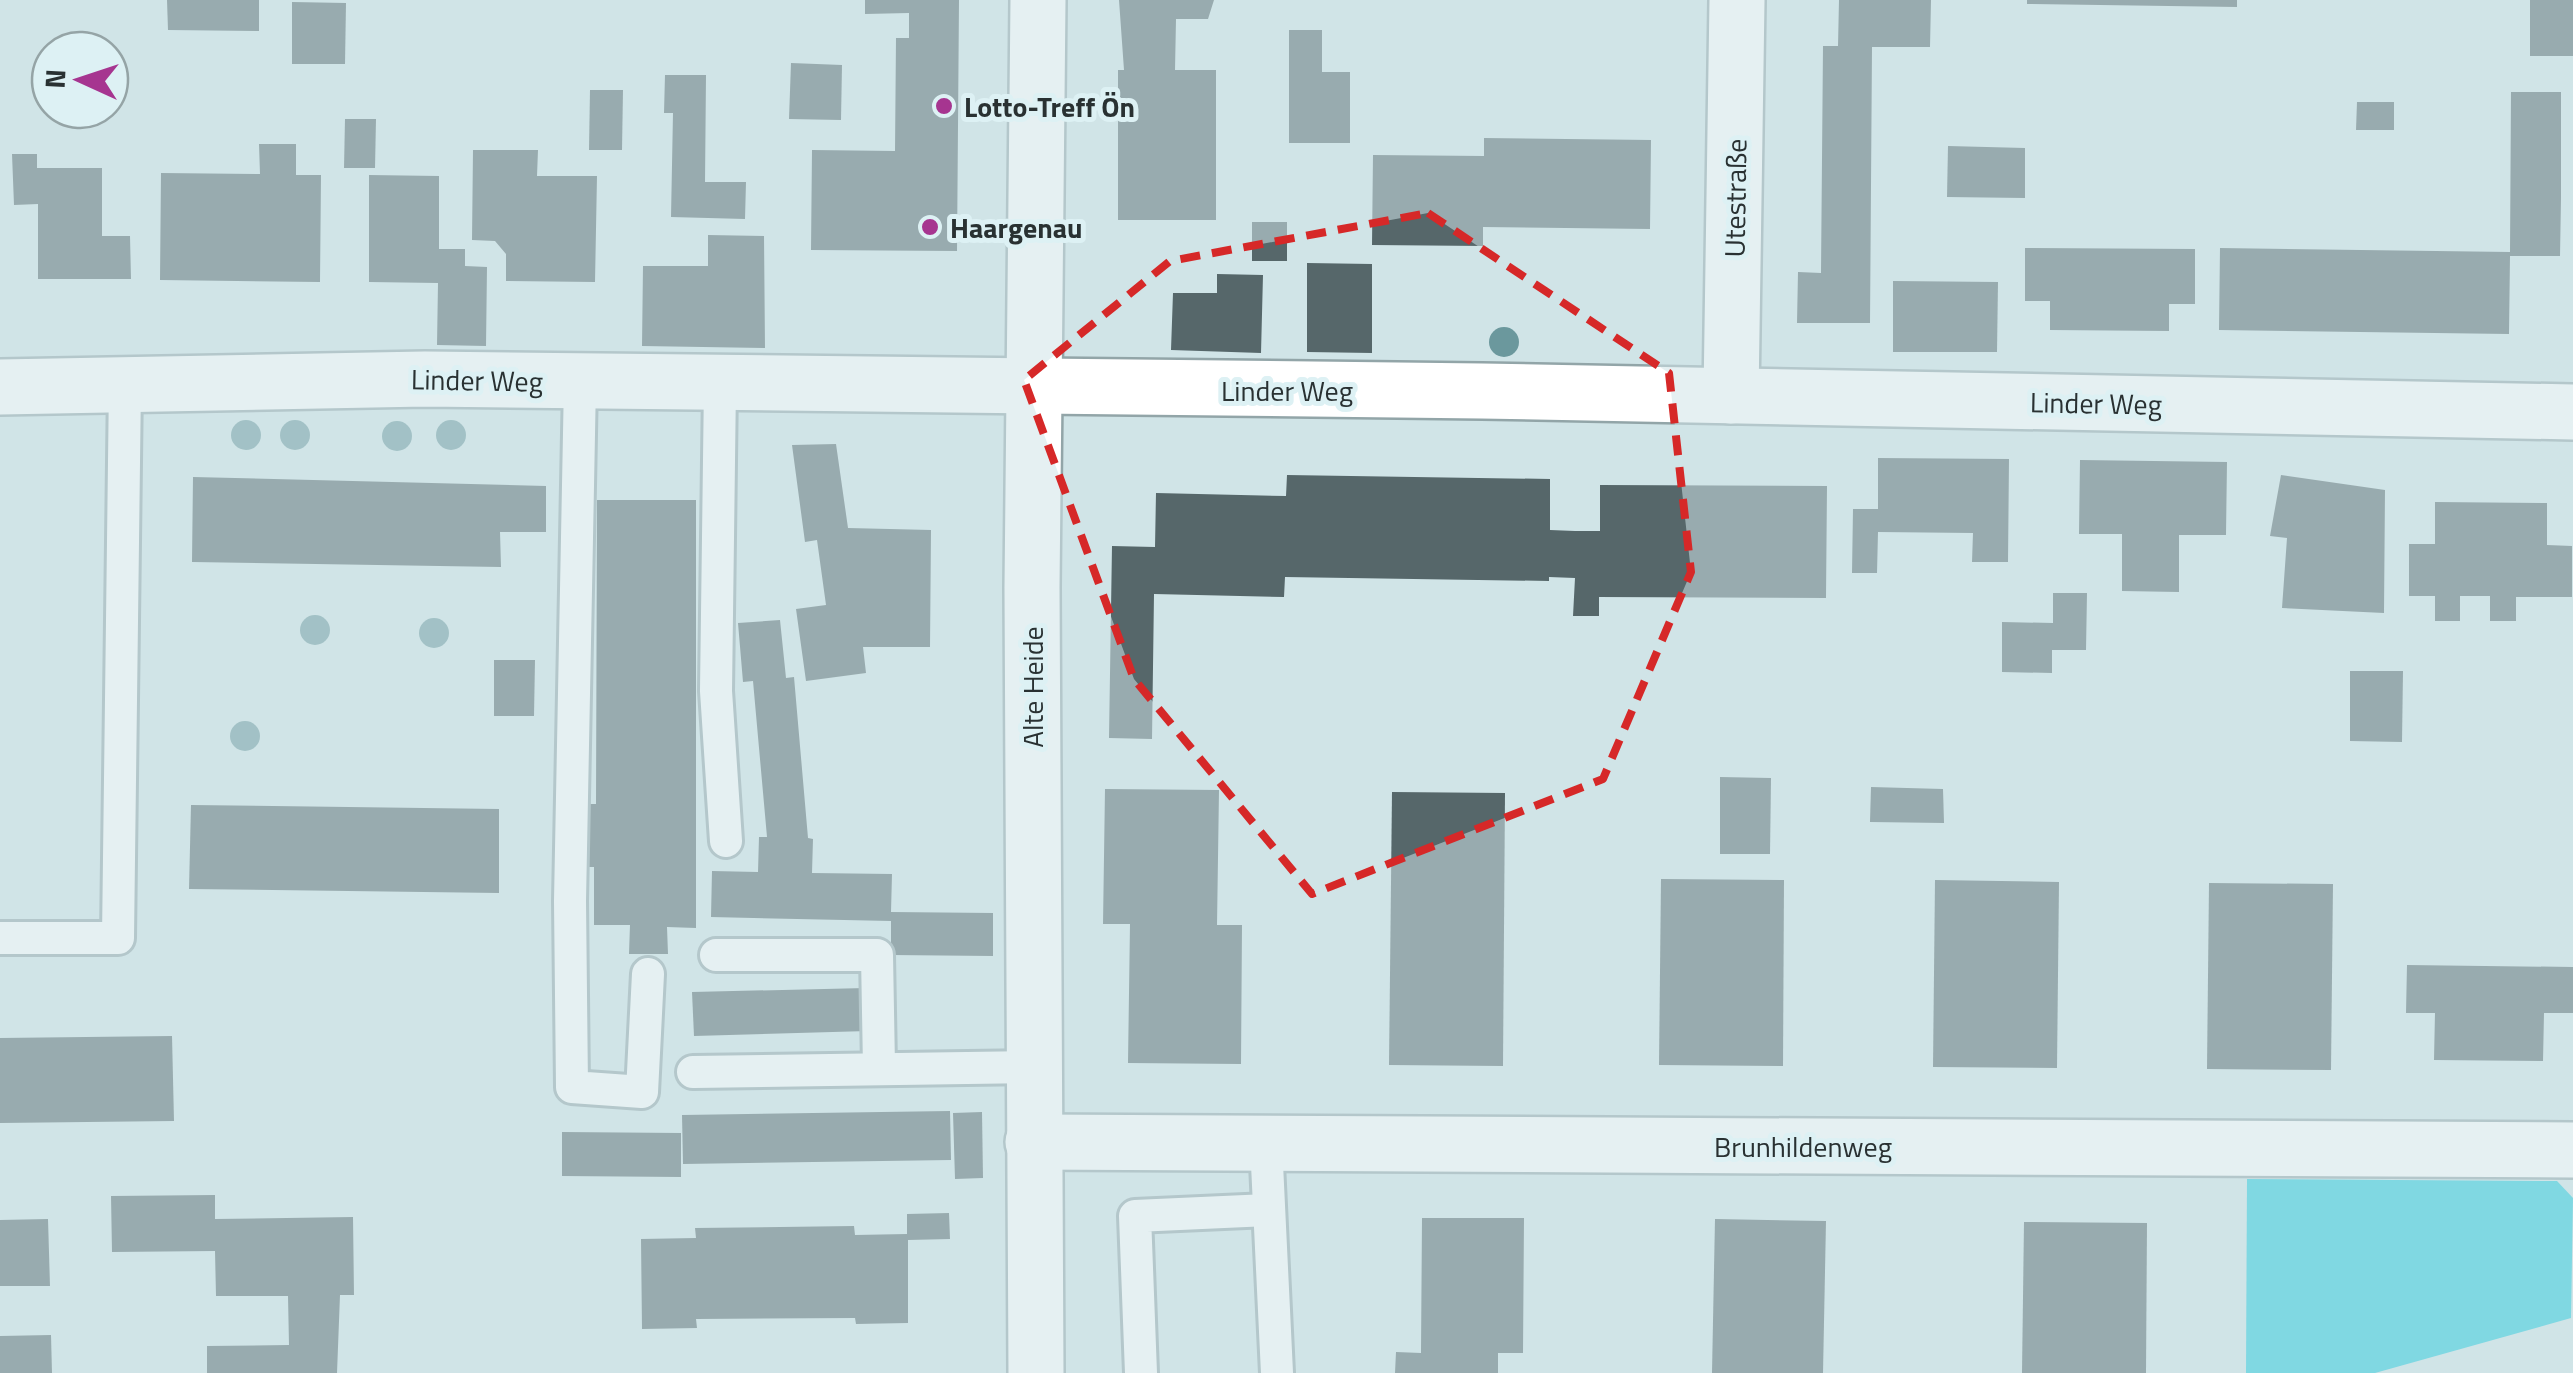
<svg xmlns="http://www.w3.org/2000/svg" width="2573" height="1373" viewBox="0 0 2573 1373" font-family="'Titillium Web',sans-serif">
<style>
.green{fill:#1fc9dc}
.building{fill:#56676a}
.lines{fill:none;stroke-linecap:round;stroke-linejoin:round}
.service-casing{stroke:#92a5a8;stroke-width:38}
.minor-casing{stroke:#92a5a8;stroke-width:60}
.service{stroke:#fff;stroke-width:32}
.minor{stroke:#fff;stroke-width:55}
.tree{fill:#6b989d}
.marked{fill:none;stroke:#d62828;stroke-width:8;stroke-dasharray:20 12;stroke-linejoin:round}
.poi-dot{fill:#a63590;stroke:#ddf1f4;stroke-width:4}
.labels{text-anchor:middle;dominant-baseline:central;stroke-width:10;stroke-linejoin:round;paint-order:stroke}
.poi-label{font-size:28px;font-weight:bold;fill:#293132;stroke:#ddf1f4;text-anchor:start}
.street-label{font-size:28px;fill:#293132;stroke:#ddf1f4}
</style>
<rect width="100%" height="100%" fill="#d0e4e7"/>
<path class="green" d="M 2247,1179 L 2557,1181 L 2573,1198 L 2571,1318 L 2375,1373 L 2246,1373 Z"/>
<g class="building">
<path d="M 167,0 L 259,0 L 259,31 L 168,30 Z"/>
<path d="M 865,0 L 959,0 L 957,251 L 811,250 L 812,150 L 895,151 L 896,38 L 909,38 L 909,13 L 865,14 Z"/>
<path d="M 1119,0 L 1214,0 L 1208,19 L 1176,19 L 1175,70 L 1216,70 L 1216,220 L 1118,220 L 1118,70 L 1124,70 Z"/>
<path d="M 1839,0 L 1931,0 L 1930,47 L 1872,47 L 1870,323 L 1797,323 L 1798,272 L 1821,273 L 1823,46 L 1838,46 Z"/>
<path d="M 2027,0 L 2237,0 L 2237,7 L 2027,4 Z"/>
<rect x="2530" y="0" width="43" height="56"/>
<path d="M 292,2 L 346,3 L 345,64 L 292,64 Z"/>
<path d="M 1289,30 L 1322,30 L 1322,72 L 1350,72 L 1350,143 L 1289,143 Z"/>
<path d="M 791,63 L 842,65 L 841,120 L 789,119 Z"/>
<path d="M 665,75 L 706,75 L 705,182 L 746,182 L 745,219 L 671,217 L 673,113 L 664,113 Z"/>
<path d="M 590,90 L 623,90 L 622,150 L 589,150 Z"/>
<path d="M 2511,92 L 2561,92 L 2561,198 L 2560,256 L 2510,256 L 2509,334 L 2219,330 L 2220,248 L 2510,252 Z"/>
<path d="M 2357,102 L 2394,102 L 2394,130 L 2356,130 Z"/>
<path d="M 345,119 L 376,119 L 375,168 L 344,168 Z"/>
<path d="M 1484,138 L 1651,140 L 1650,229 L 1483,227 L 1483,246 L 1372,245 L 1373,155 L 1484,156 Z"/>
<path d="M 259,144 L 296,144 L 296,175 L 321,175 L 320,282 L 160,280 L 161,173 L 260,174 Z"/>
<path d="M 1948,146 L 2025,148 L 2025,198 L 1947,197 Z"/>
<path d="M 473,150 L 538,150 L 537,176 L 597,176 L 595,282 L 506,281 L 506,254 L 495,241 L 472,240 Z"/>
<path d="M 12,154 L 37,154 L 37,168 L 102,168 L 102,236 L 130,236 L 131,279 L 38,279 L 38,204 L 14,205 Z"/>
<path d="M 369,175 L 439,176 L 439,249 L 465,249 L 465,266 L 487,267 L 486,346 L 437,345 L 438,283 L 369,282 Z"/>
<rect x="1252" y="222" width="35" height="39"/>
<path d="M 708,235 L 764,236 L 765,348 L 642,346 L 643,266 L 708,266 Z"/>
<path d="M 2025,248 L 2195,249 L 2195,304 L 2169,304 L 2169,331 L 2050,330 L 2050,301 L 2025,301 Z"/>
<path d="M 1307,263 L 1372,264 L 1372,353 L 1307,352 Z"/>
<path d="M 1217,274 L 1263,275 L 1261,353 L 1171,350 L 1173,293 L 1217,293 Z"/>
<path d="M 1893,281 L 1998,282 L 1997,352 L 1893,352 Z"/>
<path d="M 836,444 L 848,528 L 931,530 L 930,647 L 863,647 L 866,673 L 806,681 L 796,609 L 826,605 L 817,540 L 805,542 L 792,445 Z"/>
<path d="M 1878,458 L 2009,459 L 2008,562 L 1972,562 L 1973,533 L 1878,532 L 1877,573 L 1852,573 L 1853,509 L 1878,509 Z"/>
<path d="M 2080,460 L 2227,462 L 2226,535 L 2179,535 L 2179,592 L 2122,591 L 2122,534 L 2079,534 Z"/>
<path d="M 1287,475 L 1550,479 L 1550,530 L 1575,531 L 1600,531 L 1600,485 L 1827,486 L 1826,598 L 1599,597 L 1599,616 L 1573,616 L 1575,578 L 1549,577 L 1549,581 L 1285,577 L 1284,597 L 1154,594 L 1152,739 L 1109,738 L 1112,546 L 1155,547 L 1156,493 L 1286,496 Z"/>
<path d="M 2281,475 L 2385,490 L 2384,613 L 2282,608 L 2287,538 L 2270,536 Z"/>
<path d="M 193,477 L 546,486 L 546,532 L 500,532 L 501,567 L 192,562 Z"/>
<path d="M 597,500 L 696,500 L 696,928 L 667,927 L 668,954 L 629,954 L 630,925 L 594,925 L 594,867 L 583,867 L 583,804 L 596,804 Z"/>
<path d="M 2435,502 L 2547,503 L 2547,545 L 2572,546 L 2572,597 L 2516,597 L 2516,621 L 2490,621 L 2490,596 L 2460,596 L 2460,621 L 2435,621 L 2435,596 L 2409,596 L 2409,544 L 2435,544 Z"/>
<path d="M 2053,593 L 2087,593 L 2086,650 L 2052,650 L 2052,673 L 2002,672 L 2002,622 L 2053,623 Z"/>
<path d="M 780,620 L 786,678 L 794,677 L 808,838 L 813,839 L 812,873 L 892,874 L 891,912 L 993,913 L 993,956 L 891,955 L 891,921 L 711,917 L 712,871 L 758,872 L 759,837 L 767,837 L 753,681 L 743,682 L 738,623 Z"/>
<path d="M 494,660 L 535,660 L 534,716 L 494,716 Z"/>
<path d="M 2350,671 L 2403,671 L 2402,742 L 2350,741 Z"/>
<path d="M 1720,777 L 1771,778 L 1770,854 L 1720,854 Z"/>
<path d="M 1871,787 L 1943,789 L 1944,823 L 1870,822 Z"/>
<path d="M 1105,789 L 1219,790 L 1217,925 L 1242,925 L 1241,1064 L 1128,1063 L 1130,924 L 1103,924 Z"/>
<path d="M 1392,792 L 1505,793 L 1503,1066 L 1389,1065 Z"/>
<path d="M 191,805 L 499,809 L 499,893 L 189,889 Z"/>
<path d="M 1661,879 L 1784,880 L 1783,1066 L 1659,1065 Z"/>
<path d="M 1935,880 L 2059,882 L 2057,1068 L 1933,1067 Z"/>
<path d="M 2209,883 L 2333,884 L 2331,1070 L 2207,1069 Z"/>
<path d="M 2407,965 L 2573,967 L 2573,1013 L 2544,1013 L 2543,1061 L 2434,1060 L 2435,1013 L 2406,1013 Z"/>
<path d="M 866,988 L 868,1031 L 694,1036 L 692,992 Z"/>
<path d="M 172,1036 L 174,1121 L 0,1123 L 0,1038 Z"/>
<path d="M 950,1111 L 951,1160 L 683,1164 L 682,1115 Z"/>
<path d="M 982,1112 L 983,1178 L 955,1179 L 953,1113 Z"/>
<path d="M 562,1132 L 681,1133 L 681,1177 L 562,1176 Z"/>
<path d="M 215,1195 L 215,1219 L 353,1217 L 354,1295 L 340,1295 L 337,1373 L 207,1373 L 207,1346 L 289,1345 L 288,1296 L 216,1296 L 215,1251 L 112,1252 L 111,1196 Z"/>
<path d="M 949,1213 L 950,1239 L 908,1240 L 908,1323 L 856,1324 L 855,1318 L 696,1319 L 697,1328 L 642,1329 L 641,1239 L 696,1238 L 695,1228 L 854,1226 L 855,1235 L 907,1234 L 907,1214 Z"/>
<path d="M 1422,1218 L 1524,1218 L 1523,1353 L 1498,1353 L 1498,1373 L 1395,1373 L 1396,1352 L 1421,1353 Z"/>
<path d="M 48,1219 L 50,1286 L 0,1286 L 0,1220 Z"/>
<path d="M 1715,1219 L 1826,1221 L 1823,1373 L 1712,1373 Z"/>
<path d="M 2024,1222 L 2147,1223 L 2146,1373 L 2022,1373 Z"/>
<path d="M 51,1335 L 52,1373 L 0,1373 L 0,1336 Z"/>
</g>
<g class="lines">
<defs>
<g id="service">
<path d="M 580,382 L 570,901 L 572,1087 L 642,1092 L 648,974"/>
<path d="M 720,384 L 716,691 L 726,841"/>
<path d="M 0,938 L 118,938 L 125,383"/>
<path d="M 716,955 L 877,955 L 879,1067"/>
<path d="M 693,1072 L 1033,1067"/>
<path d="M 1266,1143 L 1277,1373"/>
<path d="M 1141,1373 L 1135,1216 L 1268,1210"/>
</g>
<g id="minor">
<path d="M 0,387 L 425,379 L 1482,391 L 2573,412"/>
<path d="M 1731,396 L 1737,0"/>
<path d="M 1033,1142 L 2573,1150"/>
<path d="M 1036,1373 L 1032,588 L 1038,0"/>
</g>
</defs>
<use href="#service" class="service-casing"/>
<use href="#minor" class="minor-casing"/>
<use href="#service" class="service"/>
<use href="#minor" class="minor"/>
</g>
<g class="tree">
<circle cx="1504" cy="342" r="15"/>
<circle cx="246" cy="435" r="15"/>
<circle cx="295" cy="435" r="15"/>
<circle cx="451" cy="435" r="15"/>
<circle cx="397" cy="436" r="15"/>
<circle cx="315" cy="630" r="15"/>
<circle cx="434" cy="633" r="15"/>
<circle cx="245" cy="736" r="15"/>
</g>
<path d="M0 0H2573V1373H0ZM 1428,213 L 1669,373 L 1691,572 L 1603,779 L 1312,894 L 1134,679 L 1024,380 L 1170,261 Z" fill="#d0e4e7" fill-opacity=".55" fill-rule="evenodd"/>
<path class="marked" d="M 1428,213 L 1669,373 L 1691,572 L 1603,779 L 1312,894 L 1134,679 L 1024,380 L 1170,261 Z"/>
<g class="poi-dot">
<circle cx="944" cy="106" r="10"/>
<circle cx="930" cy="227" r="10"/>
</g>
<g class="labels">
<g class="poi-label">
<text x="964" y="106">Lotto-Treff Ön</text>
<text x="950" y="227">Haargenau</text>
</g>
<g class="street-label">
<text transform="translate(1735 198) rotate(-89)">Utestraße</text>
<text transform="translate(477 380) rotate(1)">Linder Weg</text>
<text x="1287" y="390">Linder Weg</text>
<text transform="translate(2096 403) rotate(1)">Linder Weg</text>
<text transform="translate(1032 687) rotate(-90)">Alte Heide</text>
<text x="1803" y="1146">Brunhildenweg</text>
</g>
</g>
<g transform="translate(80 80) rotate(273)"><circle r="48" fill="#ddf1f4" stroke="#95a4a6" stroke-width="2.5"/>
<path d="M0-8L18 38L0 25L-18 38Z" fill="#a63590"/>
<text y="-15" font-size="28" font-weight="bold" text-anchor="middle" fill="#293132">N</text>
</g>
</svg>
